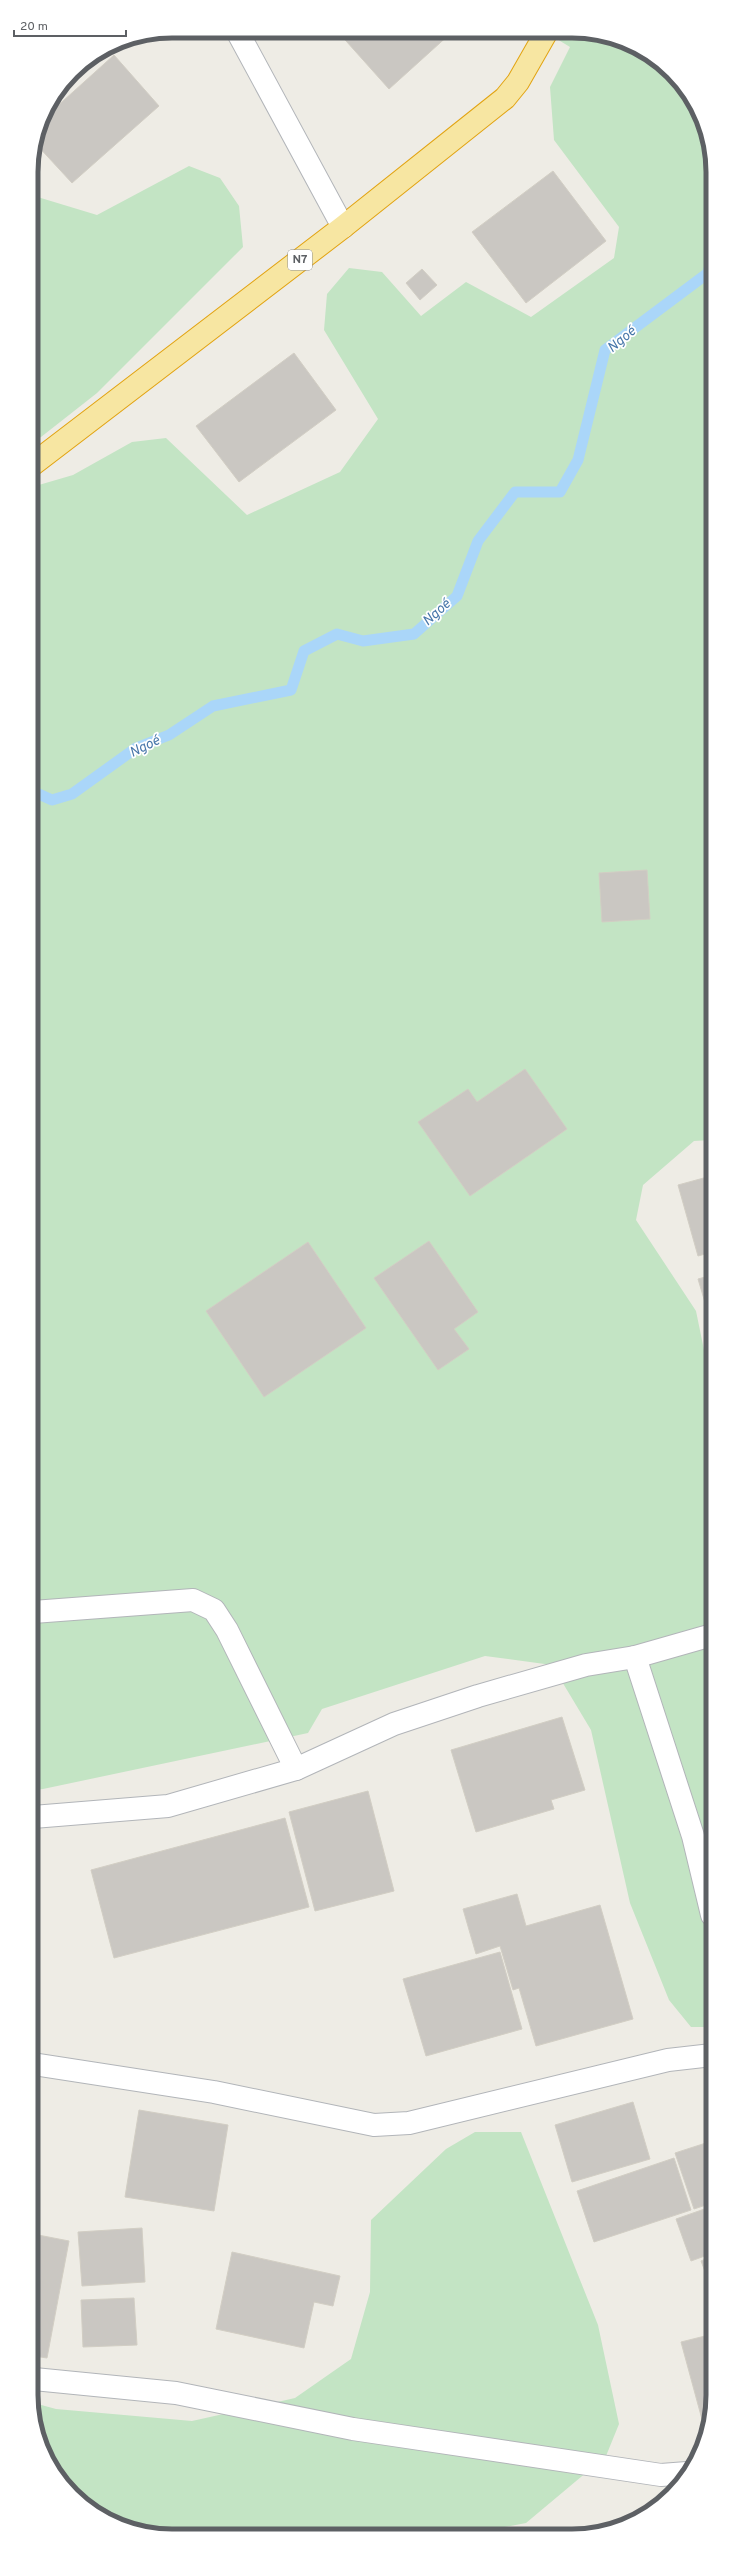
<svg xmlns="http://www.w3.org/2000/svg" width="744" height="2567" viewBox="0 0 744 2567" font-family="Overpass,sans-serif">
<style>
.green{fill:#c3e4c4}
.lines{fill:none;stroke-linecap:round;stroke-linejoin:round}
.stream{stroke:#aad6f9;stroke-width:11}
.building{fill:#cac7c2;stroke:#d2cec4}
.minor-casing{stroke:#b2b5b9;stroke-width:24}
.trunk-casing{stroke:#e2a311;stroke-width:24}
.minor{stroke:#fff;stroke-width:22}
.trunk{stroke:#f7e6a2;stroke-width:22}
.labels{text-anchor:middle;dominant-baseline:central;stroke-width:3.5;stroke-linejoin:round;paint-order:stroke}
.shield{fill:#fff;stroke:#8e9092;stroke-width:1}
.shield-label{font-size:12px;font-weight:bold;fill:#5d6064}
.water-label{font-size:14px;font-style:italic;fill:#4877aa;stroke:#fff}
.rim{fill:none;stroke:#5d6064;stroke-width:5}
</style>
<rect width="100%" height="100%" fill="#eeece5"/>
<g class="green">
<path d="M 547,33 L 600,34 L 642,50 L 672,72 L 698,109 L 710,144 L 711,1140 L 694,1141 L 643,1185 L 636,1220 L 696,1311 L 712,1389 L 712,2027 L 691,2027 L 669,2000 L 630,1903 L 591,1730 L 552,1665 L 485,1656 L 322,1709 L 308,1733 L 43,1789 L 33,1790 L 32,487 L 73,475 L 132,442 L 166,438 L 247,515 L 340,472 L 378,419 L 324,330 L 327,294 L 349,268 L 382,272 L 421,316 L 466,282 L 531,317 L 614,258 L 619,227 L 554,140 L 550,87 L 570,47 Z"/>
<path d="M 189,166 L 220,178 L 239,206 L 243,247 L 97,393 L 41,437 L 32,439 L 31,195 L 97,215 Z"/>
<path d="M 475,2132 L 521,2132 L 598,2325 L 619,2424 L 606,2456 L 526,2523 L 473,2533 L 144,2533 C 133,2530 120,2527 109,2521 C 66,2500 34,2452 34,2403 L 56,2409 L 192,2421 L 295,2398 L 351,2359 L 370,2292 L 371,2220 L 446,2149 Z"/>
</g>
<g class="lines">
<path class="stream" d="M 32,791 L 52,800 L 72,794 L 136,748 L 169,735 L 213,706 L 291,690 L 304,651 L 337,634 L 363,641 L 414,634 L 457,596 L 478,541 L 515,492 L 560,492 L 578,460 L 605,350 L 708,273 L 710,265"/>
</g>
<g class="building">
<path d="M 338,32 L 451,33 L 389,89 Z"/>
<path d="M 114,55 L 159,106 L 72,183 L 36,144 L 43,119 Z"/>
<path d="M 553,171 L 606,241 L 526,303 L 472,232 Z"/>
<path d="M 422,269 L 437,285 L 420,300 L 406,283 Z"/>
<path d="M 294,353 L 336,410 L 239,482 L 196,426 Z"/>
<path d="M 647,870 L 650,919 L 602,922 L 599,873 Z"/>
<path d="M 525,1069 L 567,1129 L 470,1196 L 418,1122 L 468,1089 L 477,1102 Z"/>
<path d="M 711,1176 L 712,1252 L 698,1256 L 678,1185 Z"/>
<path d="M 429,1241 L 478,1312 L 454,1329 L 469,1349 L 438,1370 L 374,1278 Z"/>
<path d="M 308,1242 L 366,1328 L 264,1397 L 206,1311 Z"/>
<path d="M 712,1275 L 712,1326 L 698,1279 Z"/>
<path d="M 562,1717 L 585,1790 L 551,1800 L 554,1809 L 476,1832 L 451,1750 Z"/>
<path d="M 368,1791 L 394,1891 L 315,1911 L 289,1812 Z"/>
<path d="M 285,1818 L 309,1907 L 114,1958 L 91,1870 Z"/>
<path d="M 517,1894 L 526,1926 L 600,1905 L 633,2019 L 536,2046 L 519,1988 L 513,1990 L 500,1946 L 476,1954 L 463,1909 Z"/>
<path d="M 500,1952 L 522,2029 L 426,2056 L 403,1979 Z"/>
<path d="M 633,2102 L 650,2159 L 572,2182 L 555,2125 Z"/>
<path d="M 139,2110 L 228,2125 L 214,2211 L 125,2197 Z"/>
<path d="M 712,2141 L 712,2203 L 694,2209 L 675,2153 Z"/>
<path d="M 674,2158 L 691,2210 L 594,2242 L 577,2191 Z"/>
<path d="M 713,2206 L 713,2253 L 691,2261 L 676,2219 Z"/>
<path d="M 142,2228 L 145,2282 L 82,2286 L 78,2232 Z"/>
<path d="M 33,2234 L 69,2241 L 47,2358 L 34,2356 Z"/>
<path d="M 232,2252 L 340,2276 L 333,2306 L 314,2302 L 304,2348 L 216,2329 Z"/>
<path d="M 713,2256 L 713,2292 L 701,2261 Z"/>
<path d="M 134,2298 L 137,2345 L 83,2347 L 81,2300 Z"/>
<path d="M 713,2334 L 713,2404 L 709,2422 L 703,2423 L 681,2342 Z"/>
</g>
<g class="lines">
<defs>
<g id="minor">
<path d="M 237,31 L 343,227"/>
<path d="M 33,1612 L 193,1600 L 214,1610 L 227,1630 L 296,1769"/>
<path d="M 635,1657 L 693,1836 L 712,1915"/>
<path d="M 33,1817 L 168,1806 L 296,1769 L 394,1724 L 478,1696 L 586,1665 L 635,1657 L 712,1635"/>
<path d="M 33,2064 L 214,2092 L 374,2125 L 409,2123 L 668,2060 L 712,2055"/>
<path d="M 34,2379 L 176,2393 L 353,2429 L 661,2475 L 687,2473"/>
</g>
<path id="trunk" d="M 32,465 L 343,227 L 505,98 L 518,82 L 546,33"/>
</defs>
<use href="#minor" class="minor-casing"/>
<use href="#trunk" class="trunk-casing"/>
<use href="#minor" class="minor"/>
<use href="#trunk" class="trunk"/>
</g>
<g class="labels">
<rect class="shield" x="288" y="250" width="24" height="20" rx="3"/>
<g class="shield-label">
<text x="300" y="260">N7</text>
</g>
<g class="water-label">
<text transform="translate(622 340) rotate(-40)">Ngoé</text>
<text transform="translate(437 613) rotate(-42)">Ngoé</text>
<text transform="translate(145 747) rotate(-26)">Ngoé</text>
</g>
</g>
<path d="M0 0H744V2567H0ZM172 38H572A134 134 0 0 1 706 172V2395A134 134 0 0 1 572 2529H172A134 134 0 0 1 38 2395V172A134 134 0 0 1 172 38Z" fill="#fff" fill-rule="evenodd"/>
<path class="rim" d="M172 38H572A134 134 0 0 1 706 172V2395A134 134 0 0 1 572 2529H172A134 134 0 0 1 38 2395V172A134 134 0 0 1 172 38Z"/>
<path d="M14 30v6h112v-6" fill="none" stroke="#5d6064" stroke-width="2"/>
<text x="20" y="30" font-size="12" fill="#5d6064" stroke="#ffffff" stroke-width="3" paint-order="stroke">20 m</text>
</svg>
